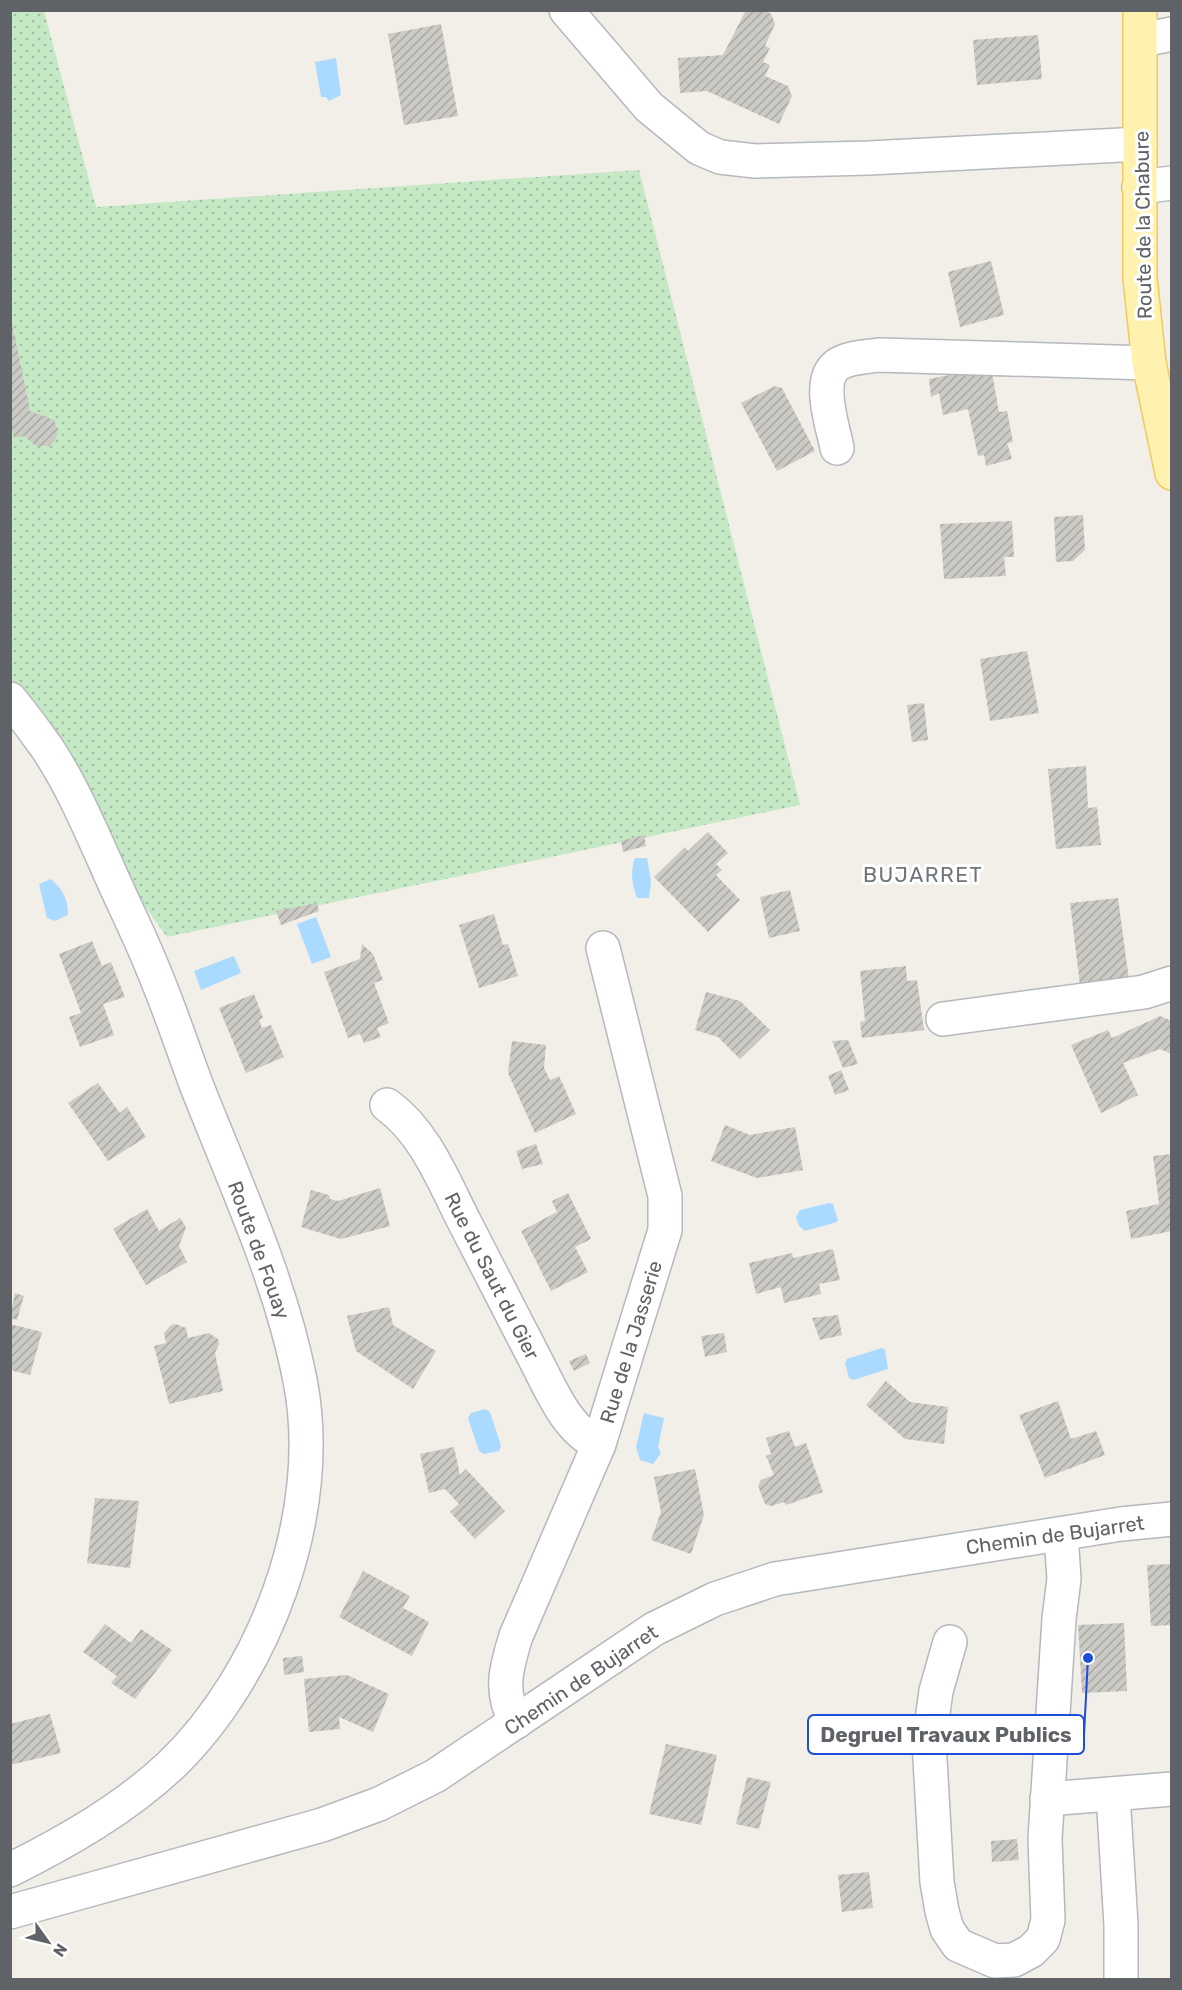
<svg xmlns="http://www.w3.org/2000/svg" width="1182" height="1990" viewBox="0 0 1182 1990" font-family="Rubik,sans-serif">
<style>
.grass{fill:url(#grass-dots)}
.water{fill:#aadaff}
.building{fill:url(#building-hatch)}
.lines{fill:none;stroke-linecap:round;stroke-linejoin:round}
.minor-casing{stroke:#b5b8bc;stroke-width:36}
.major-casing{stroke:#f2c960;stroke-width:36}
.minor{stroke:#fff;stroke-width:33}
.major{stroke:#fff2af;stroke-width:33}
.labels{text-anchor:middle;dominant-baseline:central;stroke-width:6;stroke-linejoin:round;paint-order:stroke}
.street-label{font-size:20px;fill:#5f6368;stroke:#fff}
.neighbourhood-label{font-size:21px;letter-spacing:1.5px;fill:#70757a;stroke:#fff}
.leader{fill:none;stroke:#1d4ed8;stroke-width:2}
.callout-dot{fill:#1d4ed8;stroke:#fff;stroke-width:2}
.callout{fill:#fff;stroke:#1d4ed8;stroke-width:2}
.callout-label{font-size:21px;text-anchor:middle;font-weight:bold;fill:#5f6368}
</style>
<defs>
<pattern id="grass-dots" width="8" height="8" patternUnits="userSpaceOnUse" patternTransform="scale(1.5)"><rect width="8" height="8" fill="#c5e8c5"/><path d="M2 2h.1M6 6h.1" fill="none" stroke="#a3c0a4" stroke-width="1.8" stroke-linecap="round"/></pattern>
<pattern id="building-hatch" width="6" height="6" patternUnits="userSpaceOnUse" patternTransform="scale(1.5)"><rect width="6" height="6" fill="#cccac5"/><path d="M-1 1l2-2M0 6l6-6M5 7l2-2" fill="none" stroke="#a9a8a4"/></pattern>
</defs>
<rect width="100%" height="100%" fill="#f1efe8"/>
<path class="grass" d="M 10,11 L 44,11 L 96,207 L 639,170 L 800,805 L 167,937 L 11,721 Z"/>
<g class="water">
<path d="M 336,58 L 341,95 L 329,101 L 326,97 L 321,97 L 315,62 Z"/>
<path d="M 635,858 L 647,858 L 651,882 L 649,898 L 637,898 C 632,884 630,872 635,858 Z"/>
<path d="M 51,879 C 63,889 68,900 68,915 L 55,921 L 47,918 L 39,884 Z"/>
<path d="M 316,917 L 331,957 L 312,964 L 297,924 Z"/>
<path d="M 234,956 L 241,973 L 201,990 L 194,971 Z"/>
<path d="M 829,1203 L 833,1204 L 838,1221 L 834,1223 L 805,1231 L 799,1226 L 796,1217 L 800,1210 Z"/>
<path d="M 882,1348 L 885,1350 L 888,1369 L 853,1380 L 849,1378 L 845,1363 L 847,1359 Z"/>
<path d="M 485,1409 L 490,1412 L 501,1446 L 499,1451 L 484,1454 L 479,1451 L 468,1418 L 471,1413 Z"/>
<path d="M 644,1413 L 664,1418 L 658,1447 L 661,1453 L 653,1464 L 640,1460 L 636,1447 Z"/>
</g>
<g class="building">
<path d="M 746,10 L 764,10 L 771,14 L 775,24 L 765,46 L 770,48 L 763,62 L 770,65 L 765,76 L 788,86 L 792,96 L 779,124 L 707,91 L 680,93 L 678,58 L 723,55 Z"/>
<path d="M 441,24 L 458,116 L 404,125 L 388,34 Z"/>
<path d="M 1038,35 L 1042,79 L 977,85 L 973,40 Z"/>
<path d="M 991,261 L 1004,315 L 960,327 L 948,272 Z"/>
<path d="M 10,314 L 30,410 L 27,410 L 54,420 L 58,430 L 56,438 L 49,446 L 36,446 L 24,436 L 14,438 L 10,419 Z"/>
<path d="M 991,367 L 999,412 L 1007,411 L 1013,442 L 1007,443 L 1012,459 L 986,466 L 984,455 L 978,456 L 968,409 L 943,415 L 939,393 L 931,397 L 929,379 Z"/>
<path d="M 775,386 L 782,388 L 815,451 L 777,471 L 741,403 Z"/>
<path d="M 1083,515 L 1085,550 L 1073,561 L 1056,562 L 1054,517 Z"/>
<path d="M 1012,521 L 1014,557 L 1004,557 L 1006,576 L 944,579 L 940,524 Z"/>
<path d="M 1027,651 L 1039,713 L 990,721 L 980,659 Z"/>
<path d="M 924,703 L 928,740 L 912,742 L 907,705 Z"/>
<path d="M 1086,766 L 1088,808 L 1097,807 L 1101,845 L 1056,849 L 1048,769 Z"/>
<path d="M 708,832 L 728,853 L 716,864 L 722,870 L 716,875 L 740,900 L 708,932 L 654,877 L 685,847 L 688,851 Z"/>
<path d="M 644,835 L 646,846 L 623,852 L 621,841 Z"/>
<path d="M 790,890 L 800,931 L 769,938 L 760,897 Z"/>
<path d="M 1118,898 L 1129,980 L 1080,985 L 1070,903 Z"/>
<path d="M 317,903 L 319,911 L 281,925 L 276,911 Z"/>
<path d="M 494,914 L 503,945 L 508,944 L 518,976 L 479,988 L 459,925 Z"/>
<path d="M 92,941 L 102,966 L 111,962 L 125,997 L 103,1004 L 114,1035 L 80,1047 L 69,1017 L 81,1013 L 59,954 Z"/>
<path d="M 362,944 L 373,954 L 383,980 L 374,983 L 389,1023 L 377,1028 L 381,1037 L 364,1043 L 360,1034 L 348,1038 L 324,972 L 360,959 Z"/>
<path d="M 906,966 L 907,981 L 917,980 L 924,1030 L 862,1038 L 860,1022 L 865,1021 L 860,971 Z"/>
<path d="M 706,992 L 740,1001 L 770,1030 L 740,1059 L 718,1037 L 695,1030 Z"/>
<path d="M 254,994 L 263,1018 L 259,1020 L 262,1028 L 271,1025 L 284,1057 L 246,1073 L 219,1008 Z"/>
<path d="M 1160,1016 L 1172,1021 L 1172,1054 L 1160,1049 L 1123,1063 L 1138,1095 L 1101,1113 L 1071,1045 L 1108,1030 L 1112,1038 Z"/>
<path d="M 848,1040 L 858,1064 L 843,1068 L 832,1041 Z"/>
<path d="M 512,1041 L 546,1045 L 544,1068 L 550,1080 L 559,1076 L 576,1114 L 535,1133 L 508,1073 Z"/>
<path d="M 841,1070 L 849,1090 L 835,1095 L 828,1076 Z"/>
<path d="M 98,1083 L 120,1113 L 127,1107 L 146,1137 L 108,1161 L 68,1103 Z"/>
<path d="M 725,1125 L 750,1135 L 795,1127 L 803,1170 L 757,1178 L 711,1161 Z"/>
<path d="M 536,1144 L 543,1164 L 522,1169 L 516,1151 Z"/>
<path d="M 1172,1154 L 1172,1231 L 1131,1239 L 1126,1211 L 1159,1204 L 1153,1156 Z"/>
<path d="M 380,1188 L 390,1226 L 341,1239 L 301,1227 L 311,1190 L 329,1195 L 330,1199 L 338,1201 Z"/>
<path d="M 568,1193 L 591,1239 L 575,1247 L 588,1272 L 551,1291 L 521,1231 L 557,1212 L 552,1201 Z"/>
<path d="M 147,1209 L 159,1231 L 180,1218 L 186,1227 L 179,1246 L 187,1262 L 146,1285 L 113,1229 Z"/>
<path d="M 833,1249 L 840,1280 L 819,1284 L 821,1294 L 784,1303 L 781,1287 L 756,1294 L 749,1263 L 792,1253 L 793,1258 Z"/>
<path d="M 15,1293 L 24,1296 L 17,1320 L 10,1318 Z"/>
<path d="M 389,1307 L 393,1325 L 436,1351 L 413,1389 L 356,1351 L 347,1316 Z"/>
<path d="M 838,1315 L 842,1335 L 820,1340 L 812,1318 Z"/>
<path d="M 10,1324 L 42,1332 L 30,1375 L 10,1370 Z"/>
<path d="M 176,1324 L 186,1328 L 188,1338 L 209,1333 L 218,1339 L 219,1344 L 215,1353 L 223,1391 L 169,1404 L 154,1346 L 166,1343 L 164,1333 L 171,1325 Z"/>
<path d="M 724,1333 L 727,1352 L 705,1357 L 701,1336 Z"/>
<path d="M 586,1354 L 590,1363 L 574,1371 L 569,1361 Z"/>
<path d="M 886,1381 L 910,1402 L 948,1407 L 944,1444 L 905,1439 L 866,1405 Z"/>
<path d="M 1058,1401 L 1071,1439 L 1096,1431 L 1105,1455 L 1045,1478 L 1019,1415 Z"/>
<path d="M 789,1431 L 795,1447 L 806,1443 L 823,1492 L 786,1505 L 784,1502 L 771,1506 L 765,1504 L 758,1486 L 761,1480 L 774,1475 L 766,1456 L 771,1454 L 766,1438 Z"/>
<path d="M 454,1447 L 460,1475 L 466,1469 L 505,1511 L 475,1539 L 450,1512 L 459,1504 L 445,1489 L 429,1493 L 420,1454 Z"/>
<path d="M 695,1469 L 704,1515 L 691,1554 L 651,1540 L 661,1512 L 654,1477 Z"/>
<path d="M 95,1498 L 139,1501 L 130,1568 L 87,1563 Z"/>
<path d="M 1172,1564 L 1172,1625 L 1151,1626 L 1147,1565 Z"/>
<path d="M 363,1571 L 410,1596 L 403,1608 L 429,1622 L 412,1656 L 339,1617 Z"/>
<path d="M 1124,1623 L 1127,1691 L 1082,1693 L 1078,1625 Z"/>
<path d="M 105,1624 L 131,1643 L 141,1629 L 172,1650 L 135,1699 L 111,1683 L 117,1676 L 83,1652 Z"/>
<path d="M 302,1656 L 304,1672 L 284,1675 L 283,1658 Z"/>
<path d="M 347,1675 L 389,1694 L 373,1732 L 339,1717 L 340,1729 L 309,1732 L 304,1679 Z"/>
<path d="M 50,1714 L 61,1753 L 10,1765 L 10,1724 Z"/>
<path d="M 666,1744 L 717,1755 L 701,1825 L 649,1814 Z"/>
<path d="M 747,1777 L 771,1782 L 759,1829 L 736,1824 Z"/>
<path d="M 1017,1839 L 1019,1860 L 992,1862 L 991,1841 Z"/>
<path d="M 869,1872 L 873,1908 L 842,1912 L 838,1875 Z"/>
</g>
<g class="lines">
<defs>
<g id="minor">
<path d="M 566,10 L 649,107 L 699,148 L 720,157 L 755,161 L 869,158 L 1140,144"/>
<path d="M 1142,40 L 1172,34"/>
<path d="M 1139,187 L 1172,183"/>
<path d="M 837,448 C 833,426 816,381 837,365 C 848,357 866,357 879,355 L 1149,363"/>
<path d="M 10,699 C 23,715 35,731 47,748 C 71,784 88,824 106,864 C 121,899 139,934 153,969 C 169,1007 182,1046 196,1084 C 234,1181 280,1278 300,1380 C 326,1512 266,1674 170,1766 C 124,1809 66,1842 10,1870"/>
<path d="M 943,1019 L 1144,992 L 1172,983"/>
<path d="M 387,1105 C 426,1133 444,1183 466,1225 C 489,1270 512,1314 535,1359 C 551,1389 567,1431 599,1444"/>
<path d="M 950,1642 L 936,1691 L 929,1742 L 937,1882 L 942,1911 L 947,1929 L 958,1945 L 995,1961 L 1014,1960 L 1031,1951 L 1043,1939 L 1048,1920 L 1045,1839 L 1059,1619 L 1064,1579 L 1061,1534"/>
<path d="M 516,1722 C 499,1692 506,1668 516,1636 L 599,1444 L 665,1230 L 665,1196 L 603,948"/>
<path d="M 1113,1794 L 1121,1925 L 1121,1980"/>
<path d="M 1047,1799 L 1172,1789"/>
<path d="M 10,1912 L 322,1825 L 379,1804 L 435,1776 L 654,1629 L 715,1599 L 775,1579 L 1121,1524 L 1172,1519"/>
</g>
<path id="major" d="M 1140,10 L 1140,278 L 1149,363 L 1172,473"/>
</defs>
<use href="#minor" class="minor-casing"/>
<use href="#major" class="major-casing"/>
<use href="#minor" class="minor"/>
<use href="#major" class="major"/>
</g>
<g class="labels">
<g class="street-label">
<text transform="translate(1143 225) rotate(-91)">Route de la Chabure</text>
<text transform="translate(259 1250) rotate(70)">Route de Fouay</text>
<text transform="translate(492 1276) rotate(63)">Rue du Saut du Gier</text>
<text transform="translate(631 1342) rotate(-73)">Rue de la Jasserie</text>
<text transform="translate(1055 1535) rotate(-8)">Chemin de Bujarret</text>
<text transform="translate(581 1680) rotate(-34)">Chemin de Bujarret</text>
</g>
<g class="neighbourhood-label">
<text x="923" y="874">BUJARRET</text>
</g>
</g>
<path class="leader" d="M1088 1658L1084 1735"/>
<circle class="callout-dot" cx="1088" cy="1658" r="6"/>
<rect class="callout" x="808" y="1715" width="276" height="39" rx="6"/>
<g class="callout-label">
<text x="946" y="1742">Degruel Travaux Publics</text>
</g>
<rect width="1182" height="1990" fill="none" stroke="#5f6368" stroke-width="24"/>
<g transform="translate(48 1942) rotate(124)" stroke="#ffffff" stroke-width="4.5" paint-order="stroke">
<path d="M0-4.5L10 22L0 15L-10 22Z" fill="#5f6368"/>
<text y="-9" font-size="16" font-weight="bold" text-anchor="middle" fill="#5f6368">N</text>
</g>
</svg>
